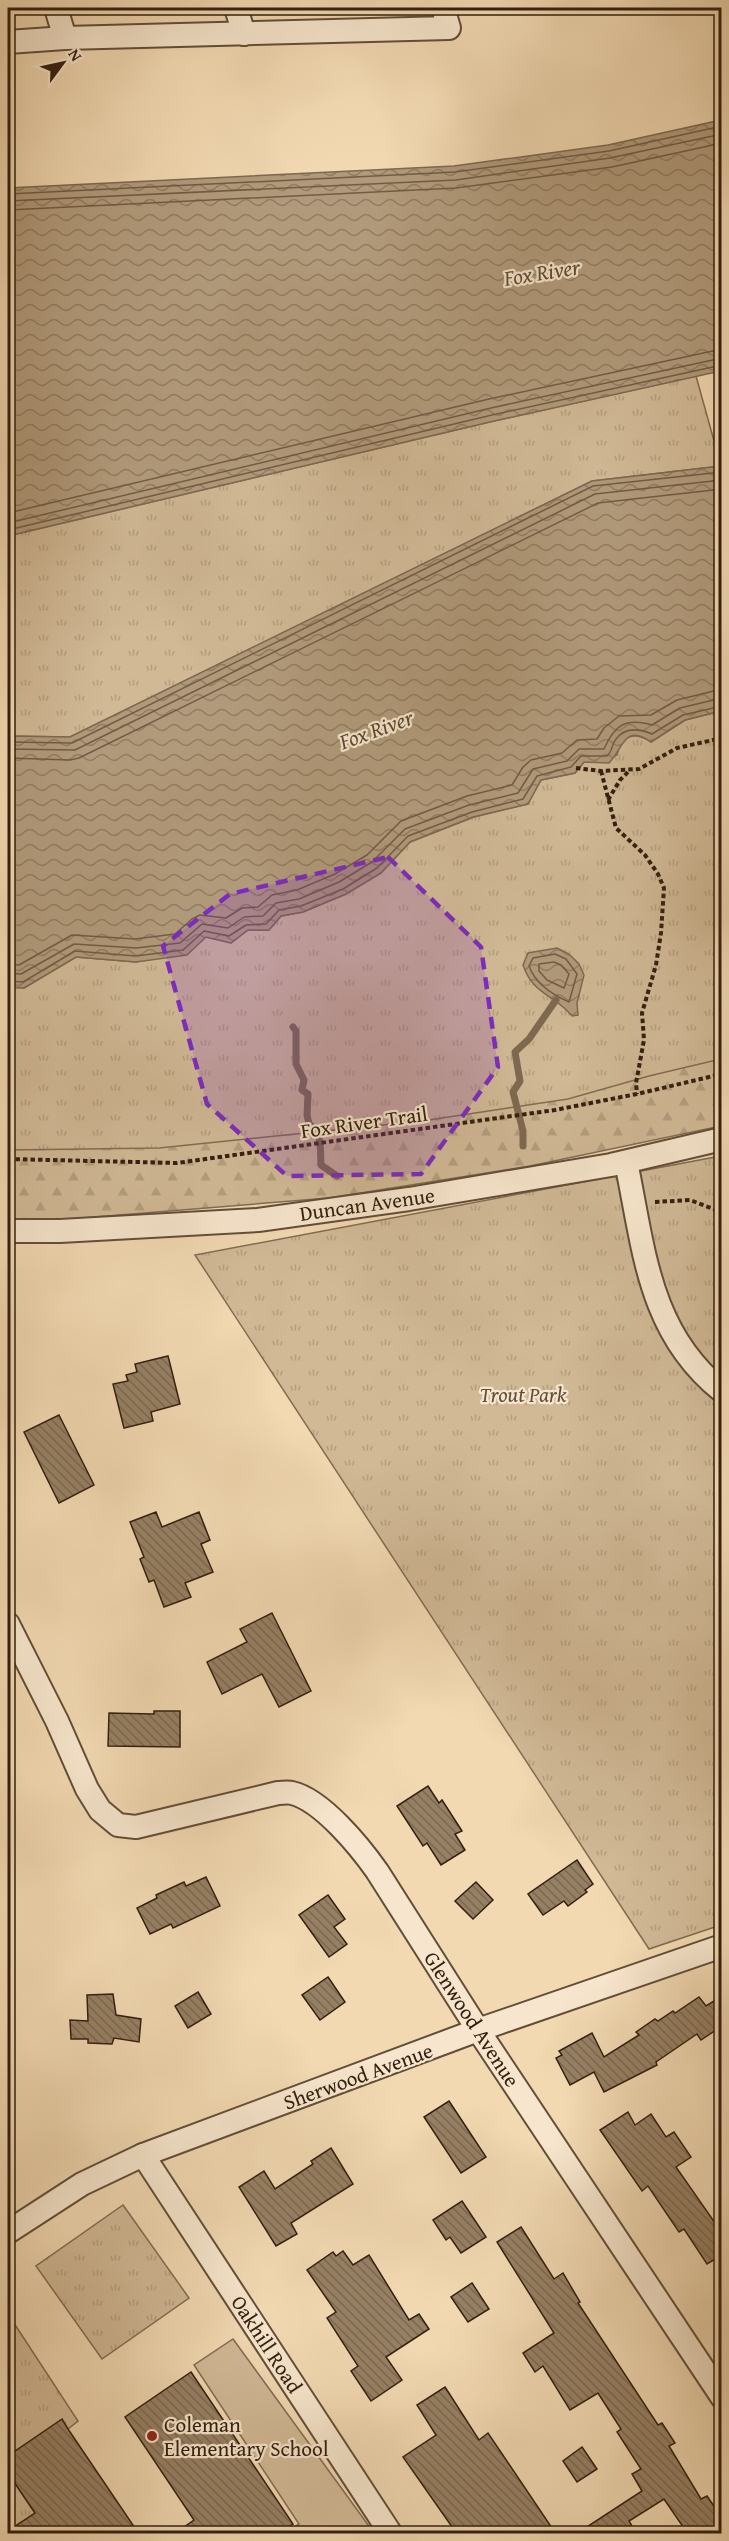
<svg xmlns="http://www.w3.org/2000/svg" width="729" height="2541" viewBox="0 0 729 2541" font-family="'Gentium Book Plus',serif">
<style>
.grass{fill:#d1b996;stroke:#826c52;stroke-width:1.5}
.forest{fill:url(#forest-firs);stroke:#826c52;stroke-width:1.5}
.park{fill:url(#park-tufts);stroke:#826c52;stroke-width:1.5}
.water{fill:url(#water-waves);stroke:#7e6950;stroke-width:1.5}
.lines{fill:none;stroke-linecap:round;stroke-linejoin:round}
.shore{stroke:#725c45;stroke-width:1.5}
.stream{stroke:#7e6950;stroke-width:7}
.building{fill:url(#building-back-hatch);stroke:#321f0f;stroke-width:1.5}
.minor-casing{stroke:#624e38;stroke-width:26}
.path{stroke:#321f0f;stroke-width:4;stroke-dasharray:4.5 3;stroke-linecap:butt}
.minor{stroke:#f7e6cd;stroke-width:22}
.marked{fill:#7b2cbf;fill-opacity:0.2;stroke:#7b2cbf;stroke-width:4.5;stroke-dasharray:12 8;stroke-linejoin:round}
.poi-dot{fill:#8f2418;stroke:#f7e6cd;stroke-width:2}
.labels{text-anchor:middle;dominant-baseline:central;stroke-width:4.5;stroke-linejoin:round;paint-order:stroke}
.street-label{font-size:21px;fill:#321f0f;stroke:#f7e6cd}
.park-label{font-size:21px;font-style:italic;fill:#624d38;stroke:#f7e6cd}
.poi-label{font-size:21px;fill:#321f0f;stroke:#f7e6cd;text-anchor:start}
.water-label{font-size:22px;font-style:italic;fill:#5e4a35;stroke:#f7e6cd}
</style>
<defs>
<pattern id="forest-firs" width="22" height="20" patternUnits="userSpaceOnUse" patternTransform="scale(1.5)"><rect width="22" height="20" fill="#d1b996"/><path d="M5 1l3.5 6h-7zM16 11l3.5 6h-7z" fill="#b49f80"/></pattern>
<pattern id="park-tufts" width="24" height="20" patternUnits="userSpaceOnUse" patternTransform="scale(1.5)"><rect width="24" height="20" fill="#d1b996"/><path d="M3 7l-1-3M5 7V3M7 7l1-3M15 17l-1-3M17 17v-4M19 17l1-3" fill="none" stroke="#b49f80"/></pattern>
<pattern id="water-waves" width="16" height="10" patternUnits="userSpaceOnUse" patternTransform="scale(1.5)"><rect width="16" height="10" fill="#b19a7b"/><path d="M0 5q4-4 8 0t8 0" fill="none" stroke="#917d63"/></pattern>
<pattern id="building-back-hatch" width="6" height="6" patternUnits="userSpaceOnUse" patternTransform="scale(1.5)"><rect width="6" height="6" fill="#968064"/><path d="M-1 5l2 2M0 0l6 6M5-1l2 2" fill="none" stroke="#7b6851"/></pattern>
</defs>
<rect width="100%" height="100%" fill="#f2d9b2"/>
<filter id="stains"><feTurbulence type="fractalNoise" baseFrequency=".00333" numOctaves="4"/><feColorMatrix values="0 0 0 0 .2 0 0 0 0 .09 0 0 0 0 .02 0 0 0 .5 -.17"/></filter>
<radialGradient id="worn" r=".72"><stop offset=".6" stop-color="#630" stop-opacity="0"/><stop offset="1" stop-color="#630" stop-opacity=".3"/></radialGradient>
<path class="grass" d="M 233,2339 L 374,2533 L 285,2533 L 299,2524 L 194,2365 Z"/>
<path class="forest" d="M 721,711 L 721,1126 L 530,1166 L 329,1198 L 70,1219 L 8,1219 L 8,987 L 651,742 L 685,720 Z"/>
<g class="park">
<path d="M 696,376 L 721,466 L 592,481 L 70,737 L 8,736 L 8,536 L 494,421 Z"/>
<path d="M 721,711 L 721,1059 L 649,1076 L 568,1099 L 422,1121 L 159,1148 L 8,1150 L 8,987 L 24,988 L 76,957 L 136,962 L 206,937 L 231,943 L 248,930 L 269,930 L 281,916 L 303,912 L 346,894 L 381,873 L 410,842 L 474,817 L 527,804 L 541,780 L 575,773 L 584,762 L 617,755 C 622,735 634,731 651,742 L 685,720 Z"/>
<path d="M 721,1156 L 721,1925 L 649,1949 L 195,1255 Z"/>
<path d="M 123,2205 L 189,2298 L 102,2359 L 36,2266 Z"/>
<path d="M 8,2314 L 78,2421 L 68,2429 L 62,2420 L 8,2456 Z"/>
<path d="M 8,2473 L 35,2513 L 8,2531 Z"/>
</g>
<g class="water">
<path d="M 721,120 L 721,371 L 494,421 L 8,536 L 8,188 L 454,166 L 608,145 Z"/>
<path d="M 721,466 L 721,711 L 685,720 L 651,742 C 624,723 623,749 609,763 L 584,762 L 575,773 L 541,780 L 528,804 L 473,817 L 410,842 L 381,873 L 346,894 L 303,912 L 281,916 L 269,930 L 248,930 L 231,943 L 206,937 L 187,955 L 136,962 L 76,957 L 24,988 L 8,987 L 8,736 L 70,737 L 592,481 Z"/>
<path d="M 557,948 L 569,954 L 579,964 L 584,975 L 577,1003 L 578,1015 L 572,1016 C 554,994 533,995 523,965 L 528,953 Z"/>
</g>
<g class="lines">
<g class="shore">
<path d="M 8,194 L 455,172 L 609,151 L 722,126"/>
<path d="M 8,201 L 456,180 L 610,158 L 722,134"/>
<path d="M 8,210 L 456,188 L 612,167 L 722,143"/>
<path d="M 8,513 L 489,399 L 722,349"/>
<path d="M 8,523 L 491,408 L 722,358"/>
<path d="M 8,530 L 492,415 L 722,365"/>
<path d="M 8,742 L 72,743 L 593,486 L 722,472"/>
<path d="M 8,749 L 75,750 L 595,494 L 722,480"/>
<path d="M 8,758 L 70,760 L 79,758 L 598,503 L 722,489"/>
<path d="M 555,954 L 566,959 L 577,974 L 569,1002 C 553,995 535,983 529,966 L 533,958 Z"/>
<path d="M 554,962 L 561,965 L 569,974 L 564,988 L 547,980 L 539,971 L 539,964 Z"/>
<path d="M 8,964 L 19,965 L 72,935 L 135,939 L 175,934 L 192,919 L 200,915 L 226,918 L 242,908 L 258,907 L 272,895 L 297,890 L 335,874 L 367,855 L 401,821 L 467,796 L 512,785 L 523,767 L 531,760 L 562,753 L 577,740 L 597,739 L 604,728 L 619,716 L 651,715 L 677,700 L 722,689"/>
<path d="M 8,973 L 21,974 L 74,944 L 136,948 L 180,943 L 202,924 L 228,928 L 244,917 L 263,916 L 276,903 L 299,899 L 339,882 L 372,862 L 405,829 L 469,805 L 518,793 L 533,769 L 567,761 L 579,749 L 604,749 C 614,726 625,717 652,725 L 680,708 L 722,698"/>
<path d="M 8,981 L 23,982 L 75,951 L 136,956 L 183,950 L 204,931 L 229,936 L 246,925 L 266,924 L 279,910 L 301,906 L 343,889 L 377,868 L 408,836 L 472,812 L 523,799 L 537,776 L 571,767 L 581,756 L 607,756 C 613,751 611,745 616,739 C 625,727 640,729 652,734 L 683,715 L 722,706"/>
</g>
<g class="stream">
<path d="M 293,1027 L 296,1031 L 296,1064 L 304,1080 L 302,1090 L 308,1094 L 307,1115 L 309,1124 C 323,1133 320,1151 321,1165 L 337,1176"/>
<path d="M 523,1146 L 523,1131 L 513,1092 L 520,1081 L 515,1052 L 529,1039 L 556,1000"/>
</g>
</g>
<g class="building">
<path d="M 168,1356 L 180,1404 L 151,1412 L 153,1421 L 124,1428 L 113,1384 L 128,1381 L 126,1375 L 137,1372 L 135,1364 Z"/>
<path d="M 59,1415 L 94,1485 L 59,1503 L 24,1432 Z"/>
<path d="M 156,1512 L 162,1527 L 199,1512 L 210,1540 L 201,1544 L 213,1572 L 185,1583 L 191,1597 L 164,1607 L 154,1580 L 149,1582 L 140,1559 L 144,1557 L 130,1522 Z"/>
<path d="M 272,1613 L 311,1691 L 279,1707 L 262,1674 L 222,1694 L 207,1662 L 247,1642 L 240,1629 Z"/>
<path d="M 154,1711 L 180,1711 L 180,1747 L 108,1746 L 109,1713 L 154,1714 Z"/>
<path d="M 428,1786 L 439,1803 L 442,1800 L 462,1831 L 455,1834 L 465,1850 L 441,1865 L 427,1843 L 423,1846 L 397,1806 Z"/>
<path d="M 577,1860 L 593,1884 L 585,1890 L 587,1892 L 568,1906 L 564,1901 L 543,1915 L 528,1894 Z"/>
<path d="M 206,1877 L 220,1906 L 173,1928 L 171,1924 L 150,1934 L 137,1908 L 157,1898 L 156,1895 L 184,1882 L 186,1886 Z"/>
<path d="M 476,1882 L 493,1900 L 473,1919 L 455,1901 Z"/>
<path d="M 328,1895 L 345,1919 L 334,1927 L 347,1944 L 329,1957 L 299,1915 Z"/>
<path d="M 328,1977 L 345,2002 L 320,2020 L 302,1995 Z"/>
<path d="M 198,1992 L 211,2014 L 188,2028 L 175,2006 Z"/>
<path d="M 113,1994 L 116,2015 L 141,2019 L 139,2042 L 114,2038 L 112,2044 L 88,2043 L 88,2039 L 71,2039 L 70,2020 L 88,2021 L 87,1995 Z"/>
<path d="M 722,1996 L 722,2026 L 701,2040 L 697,2034 L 656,2062 L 657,2065 L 604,2092 L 594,2072 L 570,2085 L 556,2058 L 562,2055 L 559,2051 L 592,2033 L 604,2057 L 639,2035 L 636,2032 L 655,2019 L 658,2021 L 673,2011 L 675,2013 L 699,1997 L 706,2006 Z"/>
<path d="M 449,2101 L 486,2157 L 461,2173 L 424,2117 Z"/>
<path d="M 628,2112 L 635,2125 L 651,2114 L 666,2137 L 674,2132 L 691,2157 L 676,2167 L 722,2233 L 722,2255 L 707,2264 L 684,2229 L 679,2232 L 648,2186 L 642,2191 L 600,2130 Z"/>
<path d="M 331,2148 L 353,2184 L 291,2223 L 297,2234 L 276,2246 L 239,2187 L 264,2171 L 275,2189 L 313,2164 L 311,2161 Z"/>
<path d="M 462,2201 L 486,2237 L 461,2253 L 450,2237 L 446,2240 L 433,2220 Z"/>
<path d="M 521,2227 L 554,2279 L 563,2273 L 580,2302 L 578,2303 L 658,2425 L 662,2423 L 675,2443 L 669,2446 L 701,2499 L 707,2496 L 722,2518 L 722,2534 L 688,2534 L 664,2499 L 629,2521 L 632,2526 L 622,2534 L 576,2534 L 642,2491 L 632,2474 L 641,2469 L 617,2432 L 621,2429 L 598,2393 L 570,2410 L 543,2366 L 535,2372 L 523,2353 L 554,2333 L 497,2242 Z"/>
<path d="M 343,2251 L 353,2265 L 369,2255 L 409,2320 L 419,2314 L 429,2329 L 386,2357 L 402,2380 L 371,2401 L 351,2371 L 358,2366 L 327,2318 L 336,2312 L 307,2270 L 333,2252 L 336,2256 Z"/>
<path d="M 472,2283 L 489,2309 L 468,2322 L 451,2297 Z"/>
<path d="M 191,2372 L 293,2524 L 278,2534 L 174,2534 L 194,2520 L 125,2417 Z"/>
<path d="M 445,2387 L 479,2440 L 488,2433 L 556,2534 L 457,2534 L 403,2457 L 436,2435 L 417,2405 Z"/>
<path d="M 62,2419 L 68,2429 L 139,2534 L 8,2534 L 8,2531 L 35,2513 L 8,2473 L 8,2456 Z"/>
<path d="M 582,2447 L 597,2469 L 577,2482 L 563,2461 Z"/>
</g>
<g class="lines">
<defs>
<g id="minor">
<path d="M 56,8 L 65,38"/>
<path d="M 236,8 L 244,34"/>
<path d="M 8,42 L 65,38 L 449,28 L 443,8"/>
<path d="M 626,1162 C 644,1248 648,1332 722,1391"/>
<path d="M 8,1231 L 60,1231 L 258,1220 L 409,1199 L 611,1165 L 722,1139"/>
<path d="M 8,1624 L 57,1721 L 87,1789 L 100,1810 L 118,1825 L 136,1827 L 278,1793 C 282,1793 288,1792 292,1793 C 322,1800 360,1847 377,1871 L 478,2030 L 722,2397"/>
<path d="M 143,2155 L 391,2534"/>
<path d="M 8,2232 L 82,2184 L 143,2155 L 478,2030 L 722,1946"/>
</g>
</defs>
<use href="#minor" class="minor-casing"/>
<g class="path">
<path d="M 716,8 L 722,11"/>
<path d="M 576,768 L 601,771 L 639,769 L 677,748 L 722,738"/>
<path d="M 601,771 L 616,828 L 645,855 L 658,874 L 664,888 L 661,933 L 656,965 L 642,1013 L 644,1040 L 636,1083 L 637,1094"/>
<path d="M 608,800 L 620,780 L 630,770"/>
<path d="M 8,1159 L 177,1163 L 555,1110 L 637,1094 L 722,1074"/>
<path d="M 655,1202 L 690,1200 L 716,1210 L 722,1209"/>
</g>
<use href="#minor" class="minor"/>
</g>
<path class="marked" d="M 388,857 L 481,947 L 498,1067 L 421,1174 L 287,1176 L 207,1104 L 163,946 L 230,894 Z"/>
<circle class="poi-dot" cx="152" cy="2436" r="6"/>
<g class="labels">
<g class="street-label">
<text transform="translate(364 1122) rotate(-8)">Fox River Trail</text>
<text transform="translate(367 1204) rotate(-8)">Duncan Avenue</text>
<text transform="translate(472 2019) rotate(57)">Glenwood Avenue</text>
<text transform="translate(358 2076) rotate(-20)">Sherwood Avenue</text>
<text transform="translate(267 2344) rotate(57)">Oakhill Road</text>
</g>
<g class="park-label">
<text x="523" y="1394">Trout Park</text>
</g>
<g class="poi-label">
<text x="164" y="2424">Coleman<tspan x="164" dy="24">Elementary School</tspan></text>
</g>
<g class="water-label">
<text transform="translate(542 272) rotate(-9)">Fox River</text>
<text transform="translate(376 729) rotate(-20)">Fox River</text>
</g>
</g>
<rect width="729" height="2541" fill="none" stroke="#f2d9b2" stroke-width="30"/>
<rect x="9" y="9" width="711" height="2523" fill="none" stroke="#321f0f" stroke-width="3"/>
<rect x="15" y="15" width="699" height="2511" fill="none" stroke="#321f0f" stroke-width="1.5"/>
<g transform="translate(63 63) rotate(57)" stroke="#f7e6cd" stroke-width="4.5" paint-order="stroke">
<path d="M0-4.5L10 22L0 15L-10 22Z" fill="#321f0f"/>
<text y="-9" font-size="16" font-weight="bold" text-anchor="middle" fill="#321f0f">N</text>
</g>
<rect width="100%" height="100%" filter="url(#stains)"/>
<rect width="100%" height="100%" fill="url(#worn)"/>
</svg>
